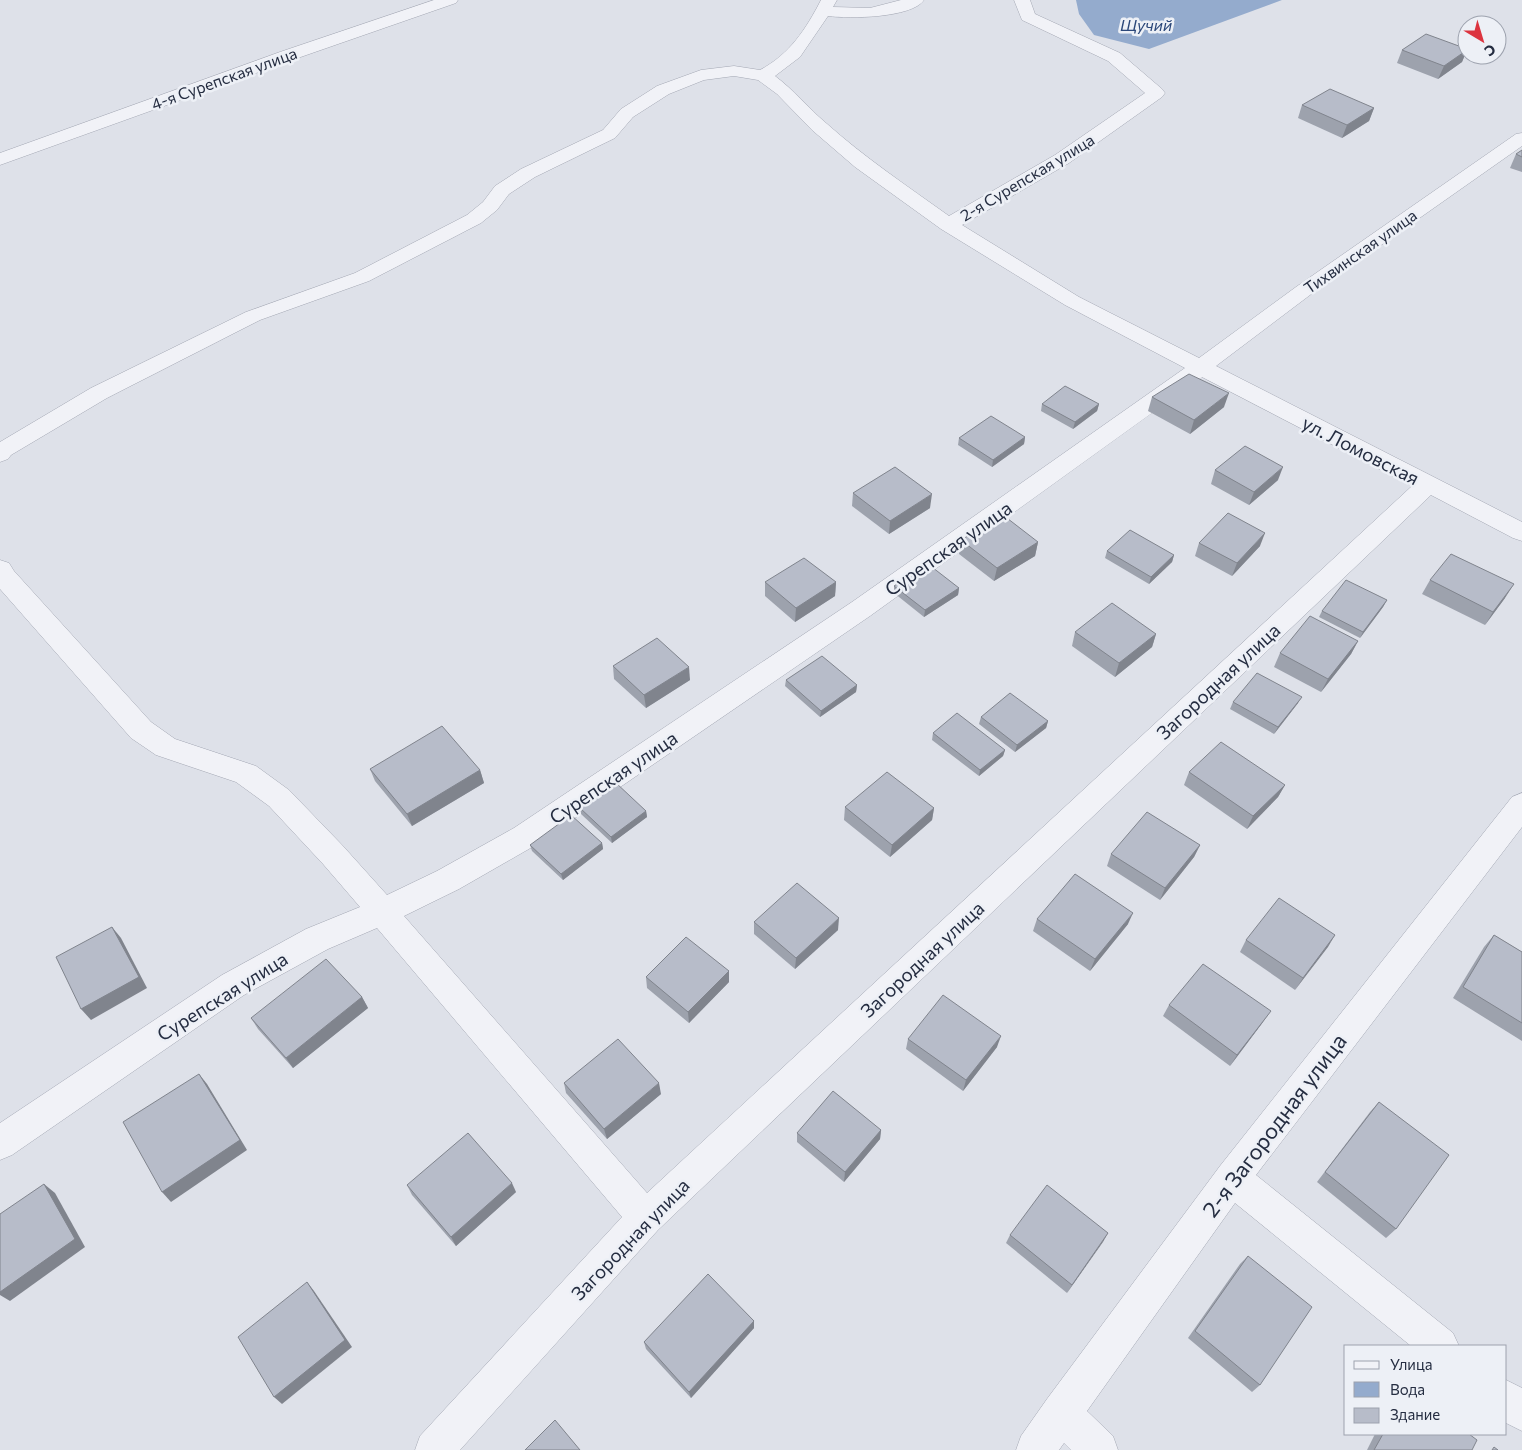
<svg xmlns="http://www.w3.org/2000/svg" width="1522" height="1450" viewBox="0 0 1522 1450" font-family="Commissioner,sans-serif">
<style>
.water{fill:#94abcd}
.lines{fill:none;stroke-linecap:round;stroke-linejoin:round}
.minor-casing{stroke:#a3a7b3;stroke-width:1}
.minor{fill:#f1f2f7;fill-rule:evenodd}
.wall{fill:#9da2ad}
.shaded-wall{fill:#80848d}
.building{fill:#b7bcc9;stroke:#80848d}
.labels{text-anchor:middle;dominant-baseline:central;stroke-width:5;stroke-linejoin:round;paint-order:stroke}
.far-water-label{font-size:16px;font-style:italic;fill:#2b4779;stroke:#edf0f6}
.far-street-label{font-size:16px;fill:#252d41;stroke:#edf0f6}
.street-label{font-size:19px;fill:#252d41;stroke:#edf0f6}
.near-street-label{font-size:22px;fill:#252d41;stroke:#edf0f6}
</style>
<rect width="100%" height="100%" fill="#dee1e9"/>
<path class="water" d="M 1076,0 L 1282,0 L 1149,49 L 1094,35 L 1079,14 Z"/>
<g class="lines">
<defs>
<g id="minor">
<path d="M 434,0 L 458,0 L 456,3 L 292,60 L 0,165 L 0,153 L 280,52 Z"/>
<path d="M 821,0 L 837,0 L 833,7 L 870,8 L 901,0 L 924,0 C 912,18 849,19 828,16 L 800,57 L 775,76 C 794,90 808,108 826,123 C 864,157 907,186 949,216 L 1055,155 L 1145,93 L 1108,61 L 1022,20 L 1014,0 L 1030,0 L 1035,14 L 1120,53 L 1162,89 L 1165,93 L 1162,97 L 1069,163 L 962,225 L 1079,297 L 1199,358 L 1296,287 L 1516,134 L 1522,133 L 1522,146 L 1310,295 L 1216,366 L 1522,522 L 1522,541 L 1513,538 L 1431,495 L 658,1230 L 460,1450 L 415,1450 L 420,1436 L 622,1217 L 377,928 L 328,949 L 244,995 L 12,1155 L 0,1160 L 0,1123 L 222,975 L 306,929 L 360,907 L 323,864 L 269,806 L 236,782 L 156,755 L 131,738 L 0,589 L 0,560 L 9,563 L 14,571 L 151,722 L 175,739 L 256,766 L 289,790 L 343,846 L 387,895 L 437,871 L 514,828 L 852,602 L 1185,368 L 1065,305 L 941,229 L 855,167 L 812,130 L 777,94 L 758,80 L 734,76 L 704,80 L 669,94 L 633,117 L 615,138 L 535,177 L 509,194 L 497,210 L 481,223 L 369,281 L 260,320 L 107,398 L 11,455 L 8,459 L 0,462 L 0,442 L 91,388 L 246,312 L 355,273 L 467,215 L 483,202 L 495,186 L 521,169 L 603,130 L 621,109 L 657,86 L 701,70 L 734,66 L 760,70 C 790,54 806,29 821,0 ZM 1202,377 L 1412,486 L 647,1193 L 404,916 L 459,889 L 534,846 L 870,616 Z"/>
<path d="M 1522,793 L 1522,827 L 1256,1175 L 1453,1333 L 1459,1346 L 1411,1346 L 1235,1203 L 1087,1411 L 1113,1436 L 1118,1450 L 1071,1450 L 1064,1443 L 1059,1450 L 1016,1450 L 1021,1436 L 1047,1399 L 1220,1166 L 1512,797 Z"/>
<path d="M 1506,1380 L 1522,1388 L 1522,1431 L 1506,1423 Z"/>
</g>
</defs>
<use href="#minor" class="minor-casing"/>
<use href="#minor" class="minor"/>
</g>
<g class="wall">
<path d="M 1467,49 L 1462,62 L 1438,79 L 1397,63 L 1402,50 Z"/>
<path d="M 1302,105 L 1374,108 L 1369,121 L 1342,138 L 1298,118 Z"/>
<path d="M 1522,150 L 1522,172 L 1510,168 L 1516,154 Z"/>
<path d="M 1152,397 L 1224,407 L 1190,434 L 1148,411 Z"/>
<path d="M 1042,404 L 1099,404 L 1097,411 L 1073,429 L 1041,411 Z"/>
<path d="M 1025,437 L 1024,444 L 992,467 L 958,445 L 959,438 Z"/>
<path d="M 1215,470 L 1278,480 L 1249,505 L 1211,484 Z"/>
<path d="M 853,493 L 930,508 L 889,534 L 852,506 Z"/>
<path d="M 961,540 L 1038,542 L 1035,556 L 994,581 L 959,554 Z"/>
<path d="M 1199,543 L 1260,546 L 1232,576 L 1195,556 Z"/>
<path d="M 1107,551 L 1174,555 L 1172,562 L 1149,584 L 1105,558 Z"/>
<path d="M 1430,580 L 1505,598 L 1485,625 L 1422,594 Z"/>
<path d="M 765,582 L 836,582 L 835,596 L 795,622 L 765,596 Z"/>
<path d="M 894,586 L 959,588 L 958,595 L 924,617 L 894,593 Z"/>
<path d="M 1387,600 L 1383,607 L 1360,638 L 1319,617 L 1322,611 Z"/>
<path d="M 1075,632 L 1156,634 L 1152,647 L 1115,677 L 1072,646 Z"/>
<path d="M 1358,641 L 1351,654 L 1321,692 L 1274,667 L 1280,653 Z"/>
<path d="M 613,666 L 690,680 L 646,708 L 614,679 Z"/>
<path d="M 786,680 L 857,685 L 856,692 L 820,717 L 785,686 Z"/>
<path d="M 1233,702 L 1298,703 L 1274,734 L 1230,709 Z"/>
<path d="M 981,717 L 1048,721 L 1046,728 L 1015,752 L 979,724 Z"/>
<path d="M 933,733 L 1005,750 L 1003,756 L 979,776 L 932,740 Z"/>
<path d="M 370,769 L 480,770 L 484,783 L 412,826 L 375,781 Z"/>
<path d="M 1189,772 L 1285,785 L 1278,797 L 1247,829 L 1184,785 Z"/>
<path d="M 845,807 L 934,808 L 932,820 L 890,857 L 844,820 Z"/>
<path d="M 580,808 L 646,811 L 647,817 L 612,843 L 581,814 Z"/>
<path d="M 602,843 L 603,849 L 563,880 L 532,851 L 530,845 Z"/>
<path d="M 1200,845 L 1194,857 L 1160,900 L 1107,866 L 1111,854 Z"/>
<path d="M 1037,919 L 1128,924 L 1090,971 L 1033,931 Z"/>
<path d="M 754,922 L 838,930 L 795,969 L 754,934 Z"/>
<path d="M 1335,935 L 1295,990 L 1240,952 L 1246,940 Z"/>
<path d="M 1494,935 L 1522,952 L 1522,1041 L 1453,998 L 1484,947 Z"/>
<path d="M 646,977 L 729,982 L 689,1023 L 647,988 Z"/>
<path d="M 362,997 L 368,1008 L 293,1068 L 258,1029 L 251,1018 Z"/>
<path d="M 1169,1005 L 1263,1022 L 1230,1066 L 1163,1016 Z"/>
<path d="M 908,1039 L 997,1047 L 963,1091 L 906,1049 Z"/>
<path d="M 564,1083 L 661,1094 L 607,1139 L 566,1093 Z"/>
<path d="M 1379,1102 L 1396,1229 L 1386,1238 L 1317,1182 L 1370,1112 Z"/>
<path d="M 881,1130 L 880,1139 L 844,1182 L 797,1142 L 797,1133 Z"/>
<path d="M 407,1185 L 516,1192 L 456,1246 L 412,1195 Z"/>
<path d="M 1108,1233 L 1067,1293 L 1006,1243 L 1010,1235 Z"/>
<path d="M 1248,1256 L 1260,1385 L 1252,1392 L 1188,1338 L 1240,1264 Z"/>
<path d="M 754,1321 L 754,1328 L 691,1398 L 646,1349 L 644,1342 Z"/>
<path d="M 1375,1434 L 1469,1434 L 1472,1450 L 1367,1450 Z"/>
</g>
<g class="shaded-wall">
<path d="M 1467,50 L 1462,62 L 1438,79 L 1444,66 Z"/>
<path d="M 1374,108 L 1369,121 L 1342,138 L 1347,125 Z"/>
<path d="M 1229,393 L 1224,407 L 1190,434 L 1194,420 Z"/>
<path d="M 1099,404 L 1097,411 L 1073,429 L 1075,422 Z"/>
<path d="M 1025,437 L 1024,444 L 992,467 L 993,460 Z"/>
<path d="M 1283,467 L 1278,480 L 1249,505 L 1254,492 Z"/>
<path d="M 932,494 L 930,508 L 889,534 L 890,521 Z"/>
<path d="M 1265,533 L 1260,546 L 1232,576 L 1237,563 Z"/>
<path d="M 1038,542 L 1035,556 L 994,581 L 997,568 Z"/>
<path d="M 1174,555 L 1172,562 L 1149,584 L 1151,577 Z"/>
<path d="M 836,582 L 835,596 L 795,622 L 796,608 Z"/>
<path d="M 1514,584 L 1505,598 L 1485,625 L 1493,612 Z"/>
<path d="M 959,588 L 958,595 L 924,617 L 925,610 Z"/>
<path d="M 1387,600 L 1383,607 L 1360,638 L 1363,632 Z"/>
<path d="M 1156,634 L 1152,647 L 1115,677 L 1119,663 Z"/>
<path d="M 1358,641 L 1351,654 L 1321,692 L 1328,679 Z"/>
<path d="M 689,667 L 690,680 L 646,708 L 644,695 Z"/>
<path d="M 857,685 L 856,692 L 820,717 L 821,711 Z"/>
<path d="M 1302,697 L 1298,703 L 1274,734 L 1278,727 Z"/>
<path d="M 1048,721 L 1046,728 L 1015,752 L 1017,745 Z"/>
<path d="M 1005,750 L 1003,756 L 979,776 L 980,770 Z"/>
<path d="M 480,770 L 484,783 L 412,826 L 407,814 Z"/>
<path d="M 1285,785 L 1278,797 L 1247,829 L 1253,816 Z"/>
<path d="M 934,808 L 932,820 L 890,857 L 892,845 Z"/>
<path d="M 646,811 L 647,817 L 612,843 L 611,837 Z"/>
<path d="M 602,843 L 603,849 L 563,880 L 561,874 Z"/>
<path d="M 1200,845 L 1194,857 L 1160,900 L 1165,888 Z"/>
<path d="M 1133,913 L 1128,924 L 1090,971 L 1095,959 Z"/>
<path d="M 839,918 L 838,930 L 795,969 L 796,958 Z"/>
<path d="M 112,927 L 121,938 L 147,988 L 91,1020 L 81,1009 Z"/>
<path d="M 1335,935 L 1328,947 L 1295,990 L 1303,978 Z"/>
<path d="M 729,971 L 729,982 L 689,1023 L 688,1012 Z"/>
<path d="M 362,997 L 368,1008 L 293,1068 L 286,1058 Z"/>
<path d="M 1271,1011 L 1263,1022 L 1230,1066 L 1237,1055 Z"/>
<path d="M 1001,1036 L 997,1047 L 963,1091 L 966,1080 Z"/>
<path d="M 199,1074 L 207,1084 L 247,1150 L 171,1202 L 162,1192 Z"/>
<path d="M 659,1083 L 661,1094 L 607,1139 L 604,1129 Z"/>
<path d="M 881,1130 L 880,1139 L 844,1182 L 845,1172 Z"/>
<path d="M 512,1183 L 516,1192 L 456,1246 L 451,1237 Z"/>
<path d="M 44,1184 L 55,1193 L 85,1247 L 10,1301 L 0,1295 L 0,1292 Z"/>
<path d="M 1108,1233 L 1103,1242 L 1067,1293 L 1072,1285 Z"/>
<path d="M 307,1282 L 314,1291 L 352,1347 L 282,1404 L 274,1397 Z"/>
<path d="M 754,1321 L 754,1328 L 691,1398 L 689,1392 Z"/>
</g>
<g class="building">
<path d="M 1426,34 L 1467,49 L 1467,50 L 1444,66 L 1402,50 Z"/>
<path d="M 1330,89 L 1374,108 L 1347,125 L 1302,105 Z"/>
<path d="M 1522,150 L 1522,157 L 1516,154 Z"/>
<path d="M 1189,374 L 1229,393 L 1194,420 L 1152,397 Z"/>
<path d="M 1065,386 L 1099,404 L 1075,422 L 1042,404 Z"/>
<path d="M 991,416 L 1025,437 L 993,460 L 959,438 Z"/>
<path d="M 1245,446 L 1283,467 L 1254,492 L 1215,470 Z"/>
<path d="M 895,467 L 932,494 L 890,521 L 853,493 Z"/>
<path d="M 1228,513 L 1265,533 L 1237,563 L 1199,543 Z"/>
<path d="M 1003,515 L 1038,542 L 997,568 L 961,540 Z"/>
<path d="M 1130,530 L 1174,555 L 1151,577 L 1107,551 Z"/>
<path d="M 1451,554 L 1514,584 L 1493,612 L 1430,580 Z"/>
<path d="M 804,558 L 836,582 L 796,608 L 765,582 Z"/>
<path d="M 928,564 L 959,588 L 925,610 L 894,586 Z"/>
<path d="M 1346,580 L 1387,600 L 1363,632 L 1322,611 Z"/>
<path d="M 1112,603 L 1156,634 L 1119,663 L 1075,632 Z"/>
<path d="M 1310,616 L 1358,641 L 1328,679 L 1280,653 Z"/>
<path d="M 657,638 L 689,667 L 644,695 L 613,666 Z"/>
<path d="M 822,656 L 857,685 L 821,711 L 786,680 Z"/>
<path d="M 1257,673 L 1302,697 L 1278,727 L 1233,702 Z"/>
<path d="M 1010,693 L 1048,721 L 1017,745 L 981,717 Z"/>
<path d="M 957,713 L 1005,750 L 980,770 L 933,733 Z"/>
<path d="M 442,726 L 480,770 L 407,814 L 370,769 Z"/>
<path d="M 1221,742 L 1285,785 L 1253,816 L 1189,772 Z"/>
<path d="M 887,772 L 934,808 L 892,845 L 845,807 Z"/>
<path d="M 615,782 L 646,811 L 611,837 L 580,808 Z"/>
<path d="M 1147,812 L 1200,845 L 1165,888 L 1111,854 Z"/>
<path d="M 571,815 L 602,843 L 561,874 L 530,845 Z"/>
<path d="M 1075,874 L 1133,913 L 1095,959 L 1037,919 Z"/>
<path d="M 797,883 L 839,918 L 796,958 L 754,922 Z"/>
<path d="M 1279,898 L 1335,935 L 1303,978 L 1246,940 Z"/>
<path d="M 112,927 L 139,977 L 81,1009 L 56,957 Z"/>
<path d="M 1494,935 L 1522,952 L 1522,1023 L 1463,987 Z"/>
<path d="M 686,937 L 729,971 L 688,1012 L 646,977 Z"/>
<path d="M 326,959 L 362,997 L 286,1058 L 251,1018 Z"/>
<path d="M 1203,964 L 1271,1011 L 1237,1055 L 1169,1005 Z"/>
<path d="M 943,995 L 1001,1036 L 966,1080 L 908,1039 Z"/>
<path d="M 618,1039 L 659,1083 L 604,1129 L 564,1083 Z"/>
<path d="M 199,1074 L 240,1140 L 162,1192 L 123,1122 Z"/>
<path d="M 833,1091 L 881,1130 L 845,1172 L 797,1133 Z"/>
<path d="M 1379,1102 L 1449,1155 L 1396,1229 L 1325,1172 Z"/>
<path d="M 468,1133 L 512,1183 L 451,1237 L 407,1185 Z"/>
<path d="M 44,1184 L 75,1239 L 0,1292 L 0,1214 Z"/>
<path d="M 1047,1185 L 1108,1233 L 1072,1285 L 1010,1235 Z"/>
<path d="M 1248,1256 L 1312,1307 L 1260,1385 L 1195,1331 Z"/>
<path d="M 708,1274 L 754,1321 L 689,1392 L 644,1342 Z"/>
<path d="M 307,1282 L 345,1340 L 274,1397 L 238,1337 Z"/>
<path d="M 555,1420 L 580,1450 L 525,1450 Z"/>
<path d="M 1383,1434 L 1469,1434 L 1477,1440 L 1472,1450 L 1374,1450 Z"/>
<path d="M 1494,1447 L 1498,1450 L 1492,1450 Z"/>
</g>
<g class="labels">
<g class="far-water-label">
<text x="1146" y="24">Щучий</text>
</g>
<g class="far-street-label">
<text transform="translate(224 78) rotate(-20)">4-я Сурепская улица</text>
<text transform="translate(1027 177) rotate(-31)">2-я Сурепская улица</text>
<text transform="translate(1360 251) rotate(-35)">Тихвинская улица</text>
</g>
<g class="street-label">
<text transform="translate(1361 450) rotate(27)">ул. Ломовская</text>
<text transform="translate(948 548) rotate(-35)">Сурепская улица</text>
<text transform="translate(1218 681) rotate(-43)">Загородная улица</text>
<text transform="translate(613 777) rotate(-34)">Сурепская улица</text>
<text transform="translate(922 959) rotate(-43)">Загородная улица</text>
<text transform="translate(222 996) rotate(-32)">Сурепская улица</text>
<text transform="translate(630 1239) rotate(-46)">Загородная улица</text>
</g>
<g class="near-street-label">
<text transform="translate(1274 1125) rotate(-53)">2-я Загородная улица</text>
</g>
</g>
<rect x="1344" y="1345" width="162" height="90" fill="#edf0f6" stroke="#9da2ae"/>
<rect x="1354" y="1361" width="25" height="8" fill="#f1f2f7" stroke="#9da2ae"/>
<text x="1390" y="1370" font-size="15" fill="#252d41">Улица</text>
<rect x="1354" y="1382" width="25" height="15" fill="#94abcd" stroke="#9da2ae"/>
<text x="1390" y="1395" font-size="15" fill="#252d41">Вода</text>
<rect x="1354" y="1408" width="25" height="15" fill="#b7bcc9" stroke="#9da2ae"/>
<text x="1390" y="1420" font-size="15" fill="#252d41">Здание</text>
<g transform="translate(1482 40) rotate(142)"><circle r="24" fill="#edf0f6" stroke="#9da2ae"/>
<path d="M0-4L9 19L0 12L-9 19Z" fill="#dc343f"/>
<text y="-8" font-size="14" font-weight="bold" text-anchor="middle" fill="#252d41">С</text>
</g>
</svg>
